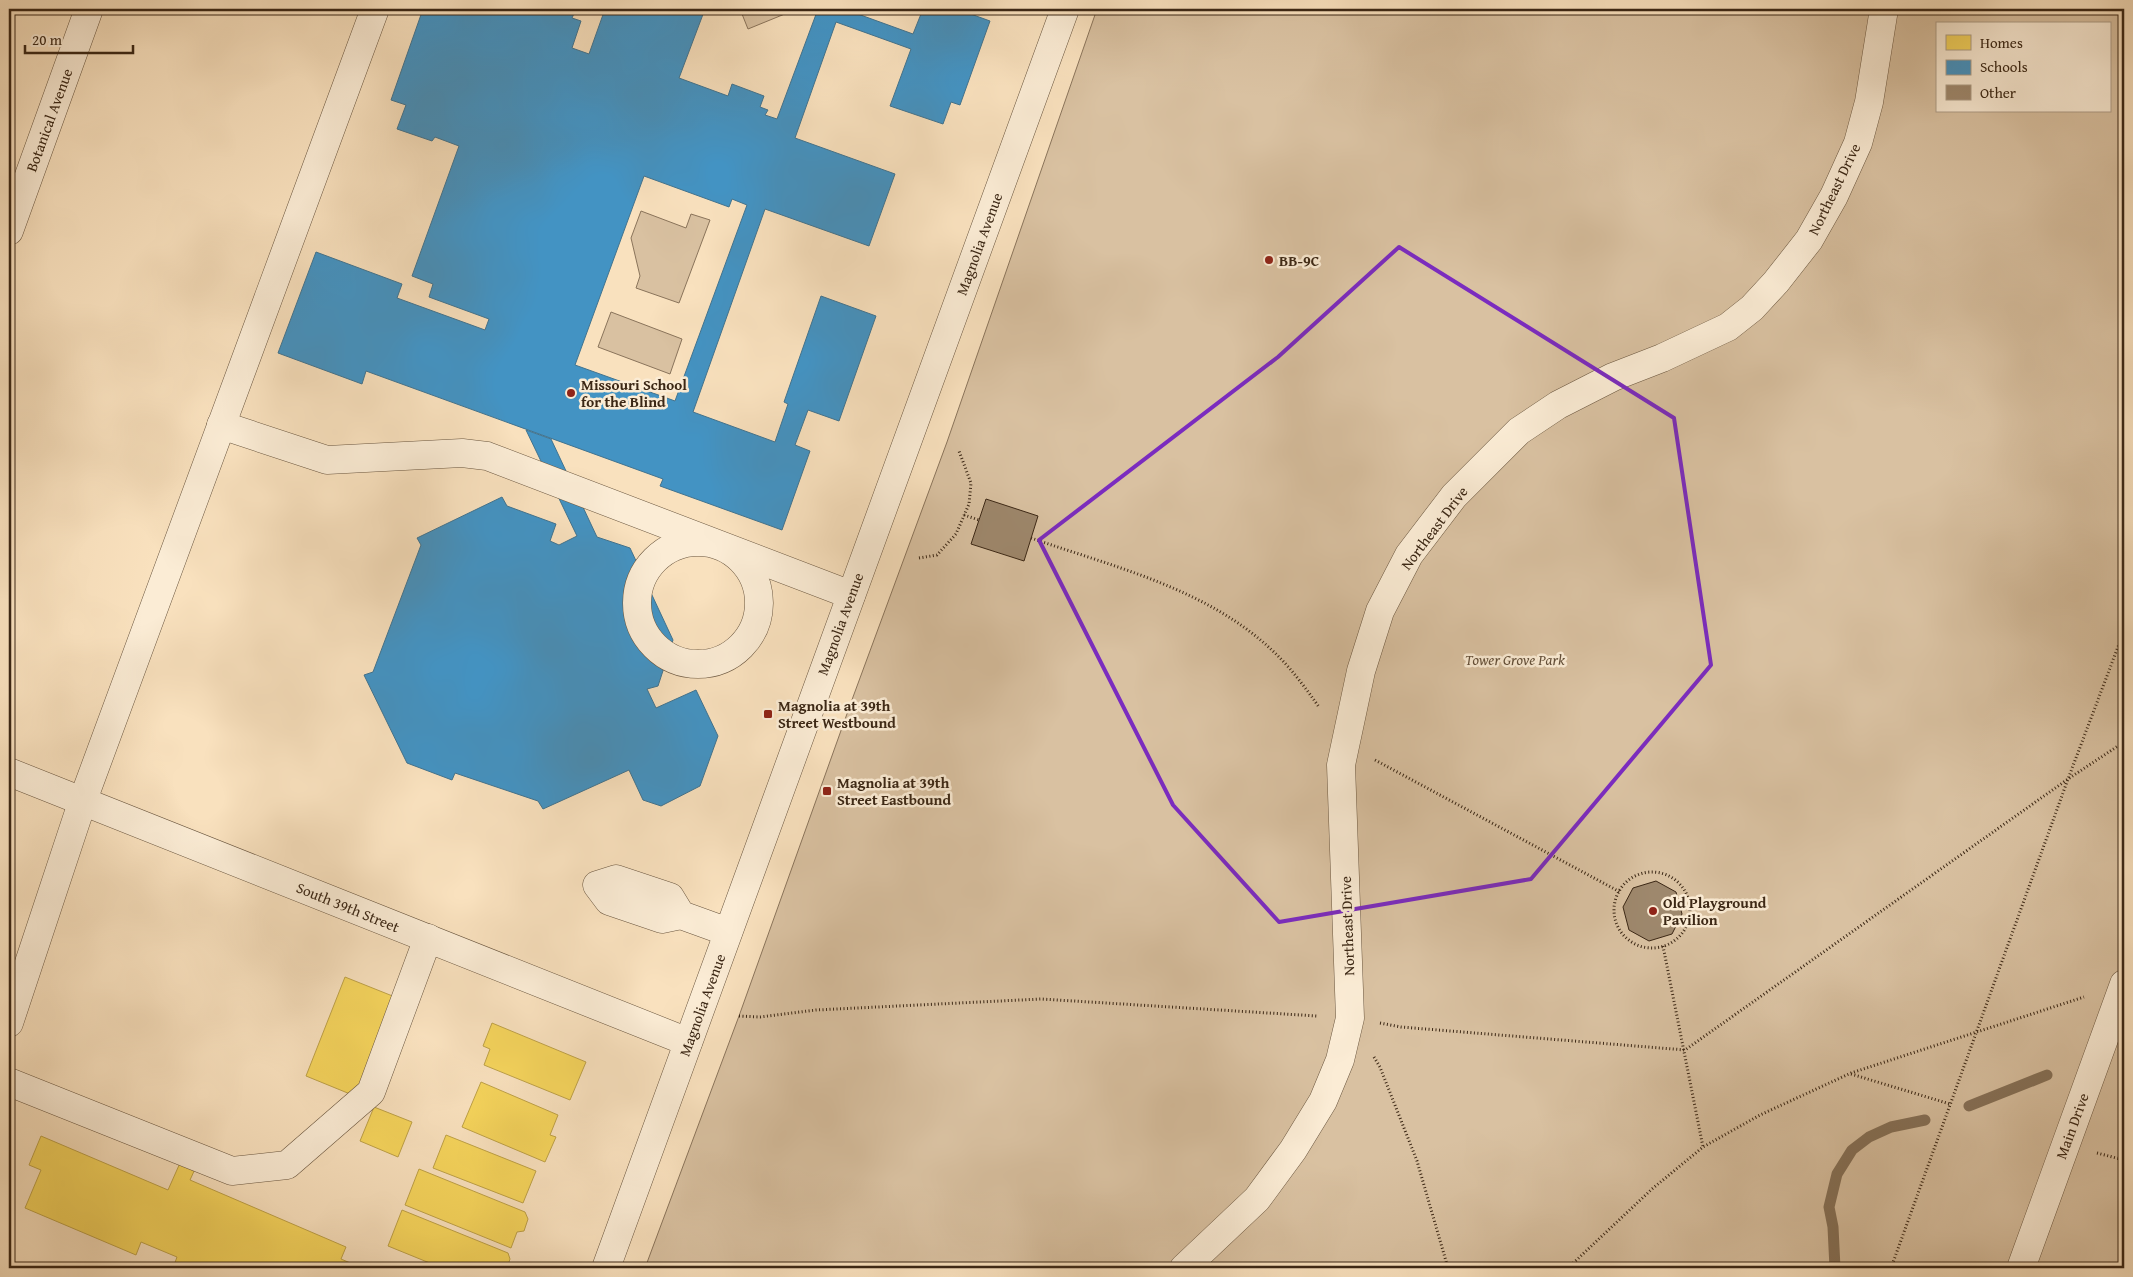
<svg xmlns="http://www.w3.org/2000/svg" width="2133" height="1277" viewBox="0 0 2133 1277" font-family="'Gentium Book Plus',serif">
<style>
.green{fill:#d9c1a1;stroke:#8a745b;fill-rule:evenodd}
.homes{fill:#f6d55c;stroke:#bea147}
.schools{fill:#4393c3;stroke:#41738f;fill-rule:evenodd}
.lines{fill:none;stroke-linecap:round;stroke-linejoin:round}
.stream{stroke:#867158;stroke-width:11}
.building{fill:#9e886d;stroke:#3b2715}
.minor-casing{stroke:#6a563f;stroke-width:29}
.path{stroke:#3b2715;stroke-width:3;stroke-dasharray:1 2.5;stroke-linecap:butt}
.minor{stroke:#fbecd5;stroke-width:28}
.marked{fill:none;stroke:#7b2cbf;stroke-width:4;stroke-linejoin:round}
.poi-dot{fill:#8f2418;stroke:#fbecd5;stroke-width:2}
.labels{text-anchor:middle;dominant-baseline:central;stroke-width:5;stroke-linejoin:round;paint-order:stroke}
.street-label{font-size:15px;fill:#3b2715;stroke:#fbecd5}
.poi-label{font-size:15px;font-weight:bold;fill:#3b2715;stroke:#fbecd5;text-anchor:start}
.park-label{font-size:15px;font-style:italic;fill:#624e38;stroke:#fbecd5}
</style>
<rect width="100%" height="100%" fill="#f9e1be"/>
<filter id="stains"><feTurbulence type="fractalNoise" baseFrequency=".004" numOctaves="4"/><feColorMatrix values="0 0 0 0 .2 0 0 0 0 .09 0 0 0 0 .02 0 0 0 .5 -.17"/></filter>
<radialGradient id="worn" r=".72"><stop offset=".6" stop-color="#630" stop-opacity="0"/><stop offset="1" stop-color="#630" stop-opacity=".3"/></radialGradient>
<g class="green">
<path d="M 740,9 L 797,9 L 748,29 Z"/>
<path d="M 1097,9 L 2124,9 L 2124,1268 L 645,1268 L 739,1016 L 853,697 L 947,442 ZM 1937,24 L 2109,24 L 2109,111 L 1937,111 Z"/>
<path d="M 641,211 L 686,228 L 691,214 L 710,220 L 679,303 L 636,288 L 640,276 L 631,238 Z"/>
<path d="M 611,312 L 682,339 L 670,374 L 598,347 Z"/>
</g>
<g class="homes">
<path d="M 345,977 L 395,997 L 355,1096 L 306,1076 Z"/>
<path d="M 492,1023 L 586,1062 L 570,1100 L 484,1065 L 490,1049 L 483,1046 Z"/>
<path d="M 481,1082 L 558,1115 L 550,1135 L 556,1137 L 545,1162 L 462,1127 Z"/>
<path d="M 374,1107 L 412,1122 L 398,1157 L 360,1141 Z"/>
<path d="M 446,1135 L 536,1171 L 523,1203 L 433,1168 Z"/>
<path d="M 41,1136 L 168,1190 L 180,1163 L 195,1169 L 190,1180 L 346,1247 L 341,1259 L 362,1268 L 173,1268 L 177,1257 L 141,1242 L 136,1255 L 25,1208 L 41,1170 L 29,1165 Z"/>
<path d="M 419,1169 L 525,1212 L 528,1219 L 524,1231 L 517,1232 L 511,1248 L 405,1205 Z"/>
<path d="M 402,1210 L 508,1253 L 510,1259 L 507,1268 L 442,1268 L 388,1246 Z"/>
</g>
<g class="schools">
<path d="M 423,9 L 576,9 L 572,18 L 581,21 L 572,48 L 589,54 L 605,9 L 705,9 L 679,78 L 728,96 L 732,84 L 764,96 L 760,107 L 768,110 L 765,115 L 777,119 L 818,9 L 844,9 L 913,34 L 923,9 L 957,9 L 990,21 L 960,105 L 951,102 L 943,124 L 890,106 L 911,49 L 836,22 L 795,138 L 895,174 L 869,246 L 765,209 L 693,412 L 775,442 L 788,404 L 784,402 L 821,296 L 876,316 L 839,421 L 808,410 L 795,445 L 810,451 L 782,530 L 660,486 L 663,479 L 366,371 L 362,384 L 278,353 L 316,252 L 402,284 L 397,298 L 485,330 L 489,319 L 429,297 L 433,284 L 412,276 L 459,146 L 435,137 L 432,141 L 397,129 L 406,105 L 391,100 ZM 644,176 L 729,207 L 732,199 L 747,205 L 675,401 L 575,365 Z"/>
<path d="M 526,430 L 551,439 L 597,537 L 630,548 L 673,640 L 658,686 L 647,689 L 656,708 L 696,690 L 718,736 L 700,786 L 661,806 L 643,800 L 629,770 L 543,809 L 538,801 L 455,773 L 452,780 L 407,763 L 364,675 L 373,672 L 421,545 L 417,538 L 502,497 L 507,506 L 556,524 L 550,541 L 559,545 L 577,536 Z"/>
</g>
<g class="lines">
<g class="stream">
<path d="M 1969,1106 L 2047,1075"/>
<path d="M 1835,1268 L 1833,1227 L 1829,1207 L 1837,1174 L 1852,1150 L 1869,1137 L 1891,1127 L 1925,1120"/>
</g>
</g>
<g class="building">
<path d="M 986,499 L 1038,516 L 1024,561 L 971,544 Z"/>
<path d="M 1656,881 L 1676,892 L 1682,914 L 1672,934 L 1649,941 L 1629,930 L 1623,907 L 1633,888 Z"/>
</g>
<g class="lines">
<defs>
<g id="minor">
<path d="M 9,231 L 89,9"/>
<path d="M 221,425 L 327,460 L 462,453 L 487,456 L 851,595"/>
<circle cx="698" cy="603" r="61"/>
<path d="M 9,772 L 688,1042"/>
<path d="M 681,915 L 670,897 L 616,879 L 597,885 L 609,901 L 662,919 L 681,915 L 728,932"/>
<path d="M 9,1023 L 83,800 L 375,9"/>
<path d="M 9,1082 L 232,1171 L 287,1165 L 371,1092 L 428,938"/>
<path d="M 606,1268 L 1065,9"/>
<path d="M 1184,1268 L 1257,1199 L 1293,1150 L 1323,1101 L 1340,1060 L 1350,1018 L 1341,765 L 1361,671 L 1380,611 L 1409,555 L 1454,496 L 1519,431 L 1558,405 L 1613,377 L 1662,358 L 1728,327 L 1752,308 L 1776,282 L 1809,240 L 1834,196 L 1858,143 L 1869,102 L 1884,9"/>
<path d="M 2021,1268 L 2124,984"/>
</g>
</defs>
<use href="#minor" class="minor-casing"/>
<g class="path">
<path d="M 964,515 L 979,520"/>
<path d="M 1031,538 C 1117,568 1213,590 1279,657 C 1294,672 1307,690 1319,707"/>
<path d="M 919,558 L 937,555 L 956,534 L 969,504 L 971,483 L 959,451"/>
<path d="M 1375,760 L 1620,892"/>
<circle cx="1652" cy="910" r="38"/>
<path d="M 1663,946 L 1703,1147"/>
<path d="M 739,1016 L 760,1017 L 816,1010 L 1041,999 L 1317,1016"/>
<path d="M 1380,1023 L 1401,1027 L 1685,1050 L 2068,779 L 2124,742"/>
<path d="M 1374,1057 L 1380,1067 L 1417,1161 L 1448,1268"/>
<path d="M 1851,1074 L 1950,1104"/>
<path d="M 2097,1153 L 2124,1160"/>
<path d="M 1568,1268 L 1652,1189 L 1703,1147 L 1760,1115 L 1851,1073 L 2084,997"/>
<path d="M 1891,1268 L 2068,779 L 2124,631"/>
</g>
<use href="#minor" class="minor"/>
</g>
<path class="marked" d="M 1399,247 L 1674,418 L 1711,665 L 1531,879 L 1279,922 L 1173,805 L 1039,540 L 1278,357 Z"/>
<g class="poi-dot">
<circle cx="1269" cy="260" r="5"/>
<circle cx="571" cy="393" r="5"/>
<rect x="763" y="709" width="10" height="10" rx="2.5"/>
<rect x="822" y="786" width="10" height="10" rx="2.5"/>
<circle cx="1653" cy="911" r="5"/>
</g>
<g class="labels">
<g class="street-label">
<text transform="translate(49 120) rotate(-70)">Botanical Avenue</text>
<text transform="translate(1834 189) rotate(-64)">Northeast Drive</text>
<text transform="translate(979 244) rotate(-70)">Magnolia Avenue</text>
<text transform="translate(1434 528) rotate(-53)">Northeast Drive</text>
<text transform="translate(840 624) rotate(-70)">Magnolia Avenue</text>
<text transform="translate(348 907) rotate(22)">South 39th Street</text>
<text transform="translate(1347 926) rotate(-92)">Northeast Drive</text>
<text transform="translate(702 1005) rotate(-70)">Magnolia Avenue</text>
<text transform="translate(2072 1126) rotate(-70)">Main Drive</text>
</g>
<g class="poi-label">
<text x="1279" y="260">BB-9C</text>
<text x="581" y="384">Missouri School<tspan x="581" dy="17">for the Blind</tspan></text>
<text x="778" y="705">Magnolia at 39th<tspan x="778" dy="17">Street Westbound</tspan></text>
<text x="837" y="782">Magnolia at 39th<tspan x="837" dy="17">Street Eastbound</tspan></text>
<text x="1663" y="902">Old Playground<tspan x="1663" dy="17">Pavilion</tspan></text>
</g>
<g class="park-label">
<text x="1515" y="659">Tower Grove Park</text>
</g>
</g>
<rect width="2133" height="1277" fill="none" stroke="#f9e1be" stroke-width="30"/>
<rect x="10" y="10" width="2113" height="1257" fill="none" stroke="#3b2715" stroke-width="2.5"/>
<rect x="15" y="15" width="2103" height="1247" fill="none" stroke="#3b2715"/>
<rect x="1936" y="22" width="175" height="90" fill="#fbecd5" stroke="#ae9d88"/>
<rect x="1946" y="35" width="25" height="15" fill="#f6d55c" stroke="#ae9d88"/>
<text x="1980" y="48" font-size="15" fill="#3b2715">Homes</text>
<rect x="1946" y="60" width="25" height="15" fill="#4393c3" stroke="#ae9d88"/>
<text x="1980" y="72" font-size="15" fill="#3b2715">Schools</text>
<rect x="1946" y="85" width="25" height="15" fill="#9e886d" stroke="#ae9d88"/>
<text x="1980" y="98" font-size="15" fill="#3b2715">Other</text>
<path d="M25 45v8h108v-8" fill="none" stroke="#3b2715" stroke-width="2.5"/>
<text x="32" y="45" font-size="15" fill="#3b2715" stroke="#fbecd5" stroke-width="4" paint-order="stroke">20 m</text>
<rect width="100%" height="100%" filter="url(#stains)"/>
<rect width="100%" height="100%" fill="url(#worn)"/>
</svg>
